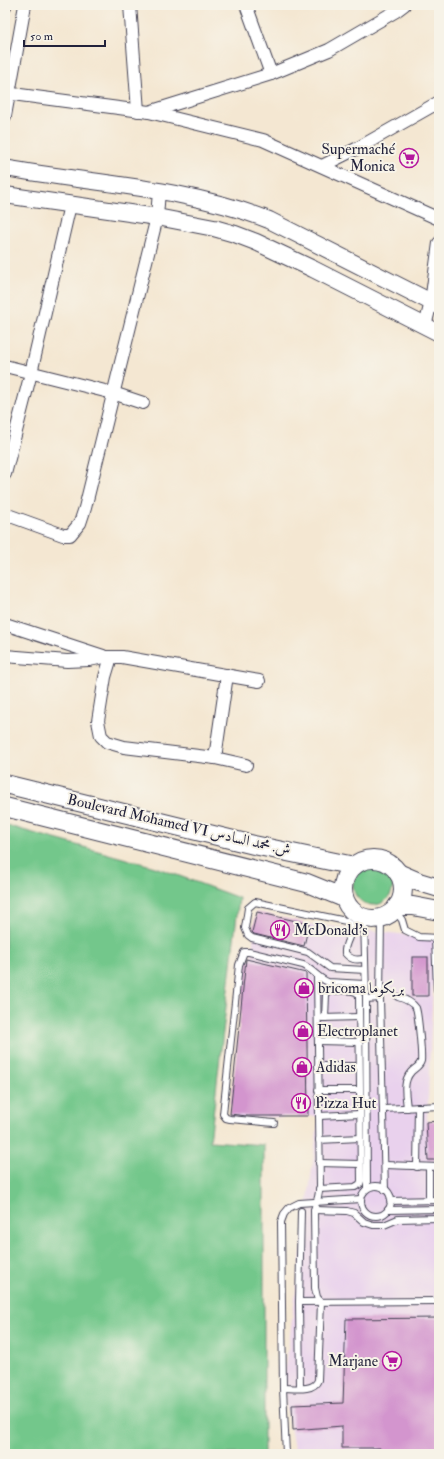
<svg xmlns="http://www.w3.org/2000/svg" width="444" height="1459" viewBox="0 0 444 1459" font-family="'IM FELL Double Pica',Amiri,serif">
<style>
.built{fill:#e9d1ed}
.green{fill:#73c78b;stroke:#4a7463}
.building{fill:#d395ce}
.lines{fill:none;stroke-linecap:round;stroke-linejoin:round}
.lane-casing{stroke:#424052;stroke-width:8}
.street-casing{stroke:#424052;stroke-width:14}
.secondary-casing{stroke:#424052;stroke-width:18}
.primary-casing{stroke:#424052;stroke-width:20}
.lane{stroke:#fff;stroke-width:6}
.street{stroke:#fff;stroke-width:12}
.secondary{stroke:#fff;stroke-width:16}
.primary{stroke:#fff;stroke-width:18}
.labels{text-anchor:middle;dominant-baseline:central;stroke-width:4;stroke-linejoin:round;paint-order:stroke}
.poi-label{font-size:15px;fill:#22223b;stroke:#f7f3e8;text-anchor:start}
.street-label{font-size:15px;fill:#22223b;stroke:#f7f3e8}
</style>
<rect width="100%" height="100%" fill="#f7f3e8"/>
<filter id="ink" filterUnits="userSpaceOnUse"><feTurbulence type="fractalNoise" baseFrequency=".025" numOctaves="2"/><feDisplacementMap in="SourceGraphic" scale="8" xChannelSelector="R" yChannelSelector="G"/><feConvolveMatrix kernelMatrix="1 2 1 2 8 2 1 2 1" color-interpolation-filters="sRGB"/></filter>
<filter id="wash" filterUnits="userSpaceOnUse"><feTurbulence type="fractalNoise" baseFrequency=".012" numOctaves="4" result="noise"/><feDisplacementMap in="SourceGraphic" scale="16" xChannelSelector="R" yChannelSelector="G"/><feGaussianBlur stdDeviation="0.9" result="paint"/><feColorMatrix in="noise" values="0 0 0 0 0 0 0 0 0 0 0 0 0 0 0 0 0 1.4 0 .05"/><feComposite in="paint" operator="in"/></filter>
<g filter="url(#wash)">
<rect width="100%" height="100%" fill="#f4e7d2"/>
<path class="built" d="M 257,912 L 309,924 L 435,938 L 427,1122 L 439,1121 L 439,1454 L 295,1454 L 283,1388 L 319,1116 L 230,1119 Z"/>
<g class="green">
<path d="M 5,825 L 155,867 L 239,898 L 210,1141 L 264,1145 L 264,1454 L 5,1454 Z"/>
<circle cx="373" cy="885" r="20"/>
</g>
<g id="blocks">
<g class="building">
<path d="M 257,912 L 309,924 L 304,946 L 254,934 L 252,932 Z"/>
<rect x="412" y="957" width="16" height="39"/>
<path d="M 246,959 L 306,973 L 308,1116 L 247,1116 L 230,1114 Z"/>
<path d="M 439,1121 L 439,1160 L 428,1160 L 426,1122 Z"/>
<path d="M 439,1318 L 439,1454 L 381,1454 L 380,1448 L 342,1448 L 342,1426 L 293,1430 L 292,1405 L 343,1403 L 346,1319 Z"/>
</g>
</g>
</g>
<g filter="url(#ink)">
<use href="#blocks" fill-opacity="0" stroke="#424052" stroke-width="1"/>
<g class="lines">
<defs>
<g id="lane">
<path d="M 395,910 L 402,920 L 405,930 L 419,937 L 439,938"/>
<path d="M 364,917 L 366,999 L 367,1188"/>
<path d="M 381,918 L 380,998 L 385,1190"/>
<path d="M 435,938 L 437,990"/>
<path d="M 364,959 C 355,960 351,960 345,953 C 344,943 352,936 352,926 L 346,921 L 255,902 L 248,908 L 245,928 L 248,935 L 252,938 L 308,952 L 330,968 L 365,970"/>
<path d="M 398,997 C 405,999 412,1002 416,1008 C 418,1013 422,1054 421,1061 C 420,1066 415,1068 411,1072 C 402,1082 406,1096 407,1108"/>
<path d="M 366,999 L 380,998"/>
<path d="M 322,1018 L 359,1017"/>
<path d="M 318,1041 L 359,1042"/>
<path d="M 318,1066 L 359,1066"/>
<path d="M 318,1090 L 359,1090"/>
<path d="M 384,1109 L 439,1106"/>
<path d="M 319,1116 L 360,1114"/>
<path d="M 274,1123 L 230,1119 L 226,1118 L 223,1114 L 239,965 L 244,952 L 249,952 L 303,965 C 312,969 318,978 328,982 L 365,984"/>
<path d="M 319,1140 L 360,1138"/>
<path d="M 319,1163 L 360,1164"/>
<path d="M 385,1165 L 439,1167"/>
<path d="M 417,1167 L 418,1107"/>
<circle cx="376" cy="1201" r="15"/>
<path d="M 319,1189 L 355,1187 L 360,1184 L 361,1181 L 359,997 L 358,993 C 350,989 335,990 327,992 L 326,995 L 325,1018"/>
<path d="M 429,1200 L 429,1167"/>
<path d="M 390,1201 L 439,1200"/>
<path d="M 314,1210 L 347,1211 L 354,1213 L 364,1222 L 373,1225 L 384,1225 L 398,1219 L 438,1218"/>
<path d="M 388,1210 L 439,1209"/>
<path d="M 299,1302 L 439,1301"/>
<path d="M 283,1388 C 293,1388 314,1392 318,1380 L 321,1302 L 317,1297 L 315,1288 L 314,1210 L 318,1197 L 320,1186 L 317,976"/>
<path d="M 300,1388 L 299,1302 L 301,1211"/>
<path d="M 286,1454 L 283,1388 L 281,1222 L 284,1214 L 289,1208 L 299,1203 L 361,1199"/>
</g>
<g id="street">
<path d="M 130,5 L 138,111"/>
<path d="M 246,5 L 271,74"/>
<path d="M 5,6 L 5,5"/>
<path d="M 5,93 L 149,112 L 271,74 L 329,50 L 396,11 L 404,5"/>
<path d="M 149,112 L 263,140 L 439,219"/>
<path d="M 5,116 L 25,5"/>
<path d="M 322,166 L 358,148 L 439,102"/>
<path d="M 425,326 L 431,302 L 439,243"/>
<path d="M 5,366 L 113,393 L 143,403"/>
<path d="M 5,474 L 31,373 L 70,205"/>
<path d="M 5,514 L 63,535 L 70,535 L 80,523 L 85,508 L 157,217 L 159,191"/>
<path d="M 5,624 L 103,656"/>
<path d="M 5,656 L 67,661 L 89,660 L 104,657 L 122,657 L 259,681"/>
<path d="M 111,657 L 105,677 L 98,721 L 101,736 L 107,742 L 124,747 L 215,758 L 246,765"/>
<path d="M 215,758 L 227,675"/>
</g>
<g id="secondary">
<path d="M 5,168 C 93,184 185,187 269,220 L 439,306"/>
<path d="M 5,195 L 157,217 L 214,228 L 235,234 L 256,242 L 313,269 L 439,333"/>
</g>
<g id="primary">
<path d="M 5,784 L 254,845 L 354,866"/>
<path d="M 5,807 L 307,883 L 344,898"/>
<circle cx="373" cy="889" r="30"/>
<path d="M 398,873 L 419,882 L 439,888"/>
<path d="M 397,906 L 413,906 L 439,911"/>
</g>
</defs>
<use href="#lane" class="lane-casing"/>
<use href="#street" class="street-casing"/>
<use href="#secondary" class="secondary-casing"/>
<use href="#primary" class="primary-casing"/>
<use href="#lane" class="lane"/>
<use href="#street" class="street"/>
<use href="#secondary" class="secondary"/>
<use href="#primary" class="primary"/>
</g>
</g>
<defs>
<symbol id="supermarket-ring" viewBox="-11 -11 22 22"><circle r="9.5" fill="#f7f3e8" stroke="#b5179e" stroke-width="1.5"/><path d="M-6-5.5h2.5l.6 2H6L4.5 2H-2.5L-4.4-4H-6ZM-1.5 3.2a1.3 1.3 0 1 0 .1 0ZM3 3.2a1.3 1.3 0 1 0 .1 0Z" fill="#b5179e"/></symbol>
<symbol id="restaurant-ring" viewBox="-11 -11 22 22"><circle r="9.5" fill="#f7f3e8" stroke="#b5179e" stroke-width="1.5"/><path d="M-5-6h1v4h1v-4h1v4h1v-4h1v5L-1.5 .5V6h-2V.5L-5-1ZM5-6V6H3V1.5H1.5Q1.5-4 5-6Z" fill="#b5179e"/></symbol>
<symbol id="shop-ring" viewBox="-11 -11 22 22"><circle r="9.5" fill="#f7f3e8" stroke="#b5179e" stroke-width="1.5"/><path d="M-5-2.5h2.3a2.7 3.5 0 0 1 5.4 0H5L5.5 6h-11ZM-1.5-2.5h3a1.5 2.3 0 0 0-3 0Z" fill="#b5179e"/></symbol>
</defs>
<g fill-rule="evenodd">
<use href="#supermarket-ring" x="398" y="147" width="22" height="22"/>
<use href="#restaurant-ring" x="269" y="919" width="22" height="22"/>
<use href="#shop-ring" x="293" y="977" width="22" height="22"/>
<use href="#shop-ring" x="292" y="1020" width="22" height="22"/>
<use href="#shop-ring" x="291" y="1056" width="22" height="22"/>
<use href="#restaurant-ring" x="290" y="1092" width="22" height="22"/>
<use href="#supermarket-ring" x="381" y="1350" width="22" height="22"/>
</g>
<g class="labels">
<g class="poi-label">
<text x="395" y="149" text-anchor="end">Supermaché<tspan x="395" dy="17">Monica</tspan></text>
<text x="294" y="930">McDonald's</text>
<text x="318" y="988">bricoma بريكوما</text>
<text x="317" y="1031">Electroplanet</text>
<text x="316" y="1067">Adidas</text>
<text x="315" y="1103">Pizza Hut</text>
<text x="378" y="1361" text-anchor="end">Marjane</text>
</g>
<g class="street-label">
<text transform="translate(179 825) rotate(13)">Boulevard Mohamed VI ش. محمد السادس</text>
</g>
</g>
<rect width="444" height="1459" fill="none" stroke="#f7f3e8" stroke-width="20"/>
<path d="M24 40v6h81v-6" fill="none" stroke="#22223b" stroke-width="2"/>
<text x="30" y="40" font-size="12" fill="#22223b" stroke="#f7f3e8" stroke-width="3" paint-order="stroke">50 m</text>
</svg>
